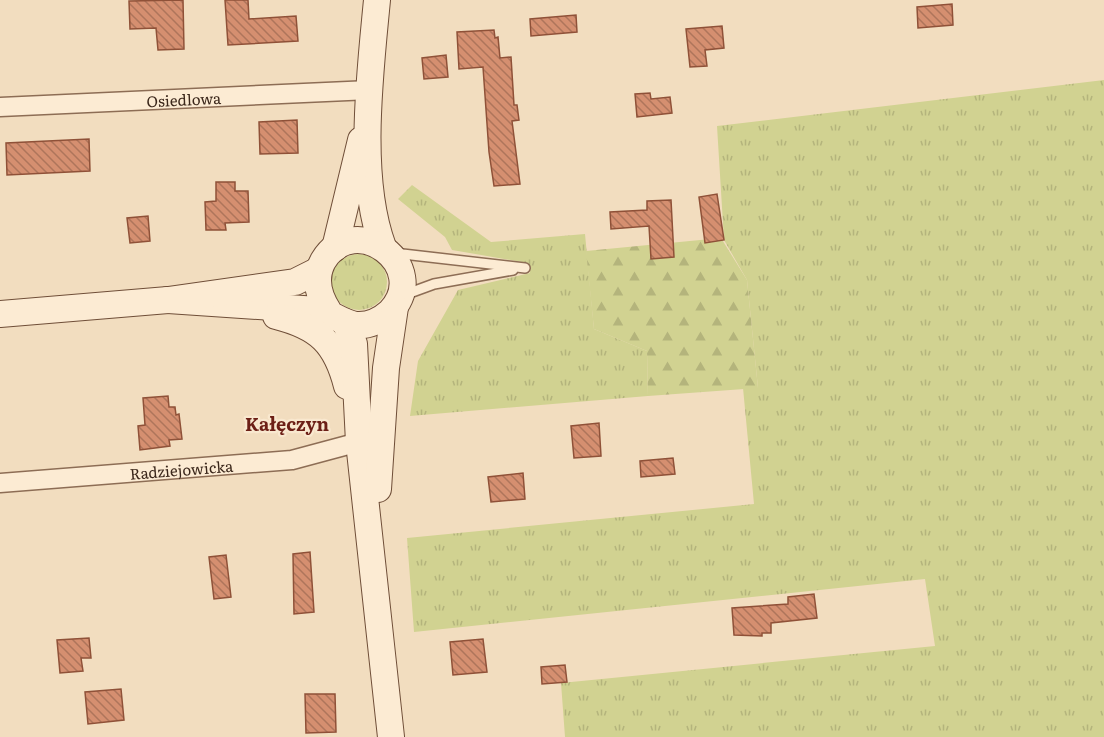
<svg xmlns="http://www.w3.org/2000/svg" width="1104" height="737" viewBox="0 0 1104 737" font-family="Literata,serif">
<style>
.grass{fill:url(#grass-tufts)}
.forest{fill:url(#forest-firs)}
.building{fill:url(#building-back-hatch);stroke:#8f5138;stroke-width:1.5}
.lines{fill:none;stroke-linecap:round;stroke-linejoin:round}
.lane-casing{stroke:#8d6d55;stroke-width:12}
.street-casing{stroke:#8d6d55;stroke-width:21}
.secondary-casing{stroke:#6f4e38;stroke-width:28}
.lane{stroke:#fcebd3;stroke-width:9}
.street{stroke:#fcebd3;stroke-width:18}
.secondary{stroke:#fcebd3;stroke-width:26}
.labels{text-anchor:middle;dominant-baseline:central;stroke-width:4.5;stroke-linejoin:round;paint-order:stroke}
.street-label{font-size:15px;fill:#3b271b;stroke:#f9e8cf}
.quarter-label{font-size:18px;font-weight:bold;fill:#6c1f16;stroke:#f9e8cf}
</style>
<defs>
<pattern id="grass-tufts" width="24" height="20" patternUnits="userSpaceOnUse" patternTransform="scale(1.5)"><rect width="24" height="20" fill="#d1d291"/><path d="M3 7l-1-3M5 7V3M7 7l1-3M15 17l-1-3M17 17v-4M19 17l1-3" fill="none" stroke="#b4b47c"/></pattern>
<pattern id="forest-firs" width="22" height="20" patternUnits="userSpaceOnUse" patternTransform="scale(1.5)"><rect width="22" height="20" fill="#d1d291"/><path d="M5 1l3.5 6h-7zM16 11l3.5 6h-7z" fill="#b4b47c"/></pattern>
<pattern id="building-back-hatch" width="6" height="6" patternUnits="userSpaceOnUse" patternTransform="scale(1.5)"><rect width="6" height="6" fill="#d58f70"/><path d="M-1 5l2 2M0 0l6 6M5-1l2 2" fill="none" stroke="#ae755b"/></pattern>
</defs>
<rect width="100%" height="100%" fill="#f2ddbf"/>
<g class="grass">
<path d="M 1104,80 L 1104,737 L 565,737 L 561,683 L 935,646 L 925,579 L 414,632 L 407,538 L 754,504 L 743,388 L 758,388 L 747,280 L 724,240 L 717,126 Z"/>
<path d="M 412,185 L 491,242 L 585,234 L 594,329 L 647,351 L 648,396 L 410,416 L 418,361 L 458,290 L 530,273 L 528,263 L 452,250 L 445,237 L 398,199 Z"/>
<circle cx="359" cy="282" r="28"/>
</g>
<path class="forest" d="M 721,238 L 747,280 L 758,388 L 648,396 L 647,351 L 594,329 L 586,251 Z"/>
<g class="building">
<path d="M 183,0 L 184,49 L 158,50 L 156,28 L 130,29 L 129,1 Z"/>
<path d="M 225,0 L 248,0 L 249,19 L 296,16 L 298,41 L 228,45 Z"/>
<path d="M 952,4 L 953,25 L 918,28 L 917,7 Z"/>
<path d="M 576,15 L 577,32 L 531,36 L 530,19 Z"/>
<path d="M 722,26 L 724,48 L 705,50 L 707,66 L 690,67 L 686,29 Z"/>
<path d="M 494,30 L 495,38 L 498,37 L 500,58 L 511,57 L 514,105 L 517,105 L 519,120 L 512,121 L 520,184 L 494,186 L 489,152 L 483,67 L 459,69 L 457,32 Z"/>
<path d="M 446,55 L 448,77 L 424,79 L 422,58 Z"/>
<path d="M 650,93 L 651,99 L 670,97 L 672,113 L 637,117 L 635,94 Z"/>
<path d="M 297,120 L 298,153 L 260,154 L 259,122 Z"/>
<path d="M 89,139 L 90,171 L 7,175 L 6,143 Z"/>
<path d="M 216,182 L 235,182 L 235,191 L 248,191 L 249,222 L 225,223 L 226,230 L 206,230 L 205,202 L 216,201 Z"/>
<path d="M 717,194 L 724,240 L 705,243 L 699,197 Z"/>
<path d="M 671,200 L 674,257 L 651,259 L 649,226 L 611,229 L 610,212 L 647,210 L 647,201 Z"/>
<path d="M 148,216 L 150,241 L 130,243 L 127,218 Z"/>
<path d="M 168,396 L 169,407 L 175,407 L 176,415 L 179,414 L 182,439 L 169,440 L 170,446 L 140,450 L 138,426 L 145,425 L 143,398 Z"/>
<path d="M 599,423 L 601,456 L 574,458 L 571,426 Z"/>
<path d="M 673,458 L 675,474 L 641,477 L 640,461 Z"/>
<path d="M 523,473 L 525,499 L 491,502 L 488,477 Z"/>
<path d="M 310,552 L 314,612 L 294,614 L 293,554 Z"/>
<path d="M 226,555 L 231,597 L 214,599 L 209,557 Z"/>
<path d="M 814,594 L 817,618 L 771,623 L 771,633 L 762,633 L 762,636 L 734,635 L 732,608 L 788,604 L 788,597 Z"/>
<path d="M 89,638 L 91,658 L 81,658 L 83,671 L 60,673 L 57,640 Z"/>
<path d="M 483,639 L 487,672 L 453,675 L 450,642 Z"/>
<path d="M 565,665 L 567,682 L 542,684 L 541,667 Z"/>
<path d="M 121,689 L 124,720 L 88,724 L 85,692 Z"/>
<path d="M 305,694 L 335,694 L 336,732 L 306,733 Z"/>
</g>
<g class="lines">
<defs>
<g id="lane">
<path d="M 394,253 L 525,268"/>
<path d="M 404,295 L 434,284 L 513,270"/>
</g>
<g id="street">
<path id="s1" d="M 0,107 L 370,90"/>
<path id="s2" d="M 0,483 L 292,460 L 359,442"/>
</g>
<g id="secondary">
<path d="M 377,0 C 370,74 357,177 383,247"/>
<path d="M 335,248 L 361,140"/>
<path d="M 168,300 L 318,310 C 332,313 342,323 356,325 C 369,326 381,320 390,312 C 433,267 355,208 323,261 C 313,279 319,297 329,312"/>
<path d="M 0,314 L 168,300 L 295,282 L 319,270"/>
<path d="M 276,316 C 319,327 336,343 347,386"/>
<path d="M 345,322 L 354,344 L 359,442 L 391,737"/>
<path d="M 378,489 L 386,368 L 395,307"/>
</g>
</defs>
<use href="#lane" class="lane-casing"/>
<use href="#street" class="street-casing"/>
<use href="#secondary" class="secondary-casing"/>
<use href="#lane" class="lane"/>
<use href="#street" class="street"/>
<use href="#secondary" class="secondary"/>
</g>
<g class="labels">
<g class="street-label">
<text stroke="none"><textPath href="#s1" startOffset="184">Osiedlowa</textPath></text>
<text stroke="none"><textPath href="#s2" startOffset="182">Radziejowicka</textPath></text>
</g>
<g class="quarter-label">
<text x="287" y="423">Kałęczyn</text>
</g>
</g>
</svg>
